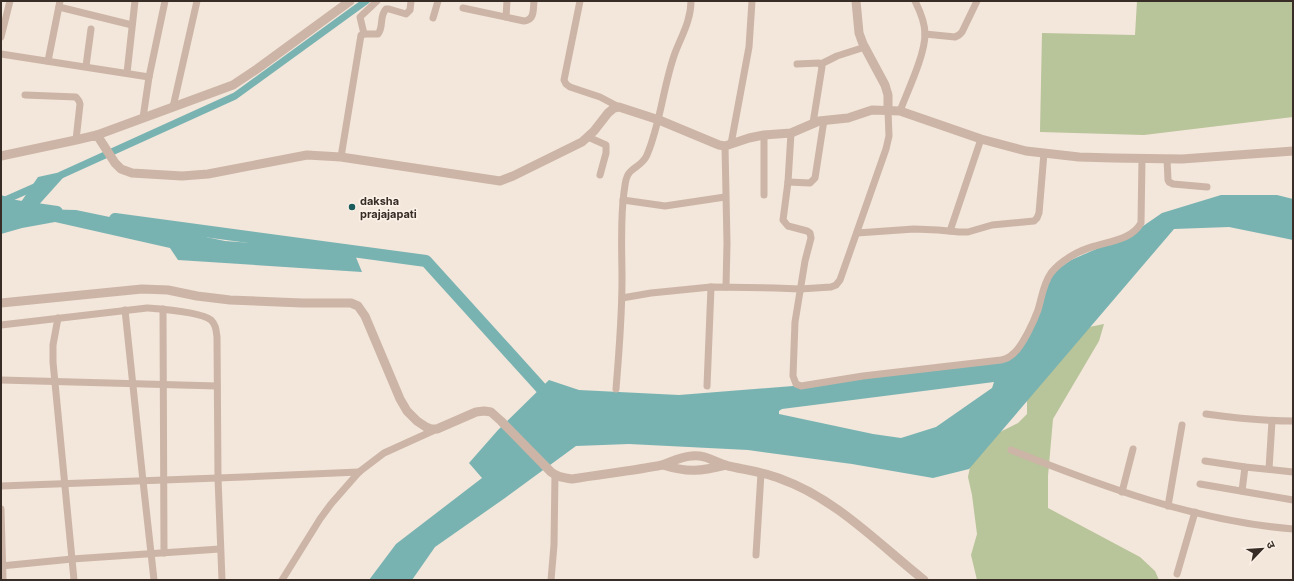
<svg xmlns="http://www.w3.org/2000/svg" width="1294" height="581" viewBox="0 0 1294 581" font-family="Inter,'Noto Sans Devanagari',sans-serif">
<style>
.green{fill:#b8c499}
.water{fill:#78b3b2;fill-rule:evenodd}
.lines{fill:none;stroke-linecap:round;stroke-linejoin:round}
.canal{stroke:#78b3b2;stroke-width:7}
.river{stroke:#78b3b2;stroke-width:12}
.minor{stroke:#ccb5a6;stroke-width:7}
.tertiary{stroke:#ccb5a6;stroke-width:9}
.poi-dot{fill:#1a5b5c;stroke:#fbf1e7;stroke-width:1.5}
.labels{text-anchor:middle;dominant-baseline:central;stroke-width:3.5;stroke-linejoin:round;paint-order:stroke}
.poi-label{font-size:11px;font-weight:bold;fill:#382c27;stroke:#fbf1e7;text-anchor:start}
</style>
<rect width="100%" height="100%" fill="#f3e6db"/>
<g class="green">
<path d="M 1137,1 L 1293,1 L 1293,117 L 1144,135 L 1040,132 L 1042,33 L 1135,35 Z"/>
<path d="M 1104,324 L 1099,341 L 1053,419 L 1048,476 L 1048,508 L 1140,557 L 1155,571 L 1159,580 L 977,580 L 971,555 L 977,534 L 972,495 L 968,477 L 972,457 L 992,436 L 1018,423 L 1027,414 L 1027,391 L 1084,328 Z"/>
</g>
<g class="water">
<path d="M 70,170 L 35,209 L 76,210 L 225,241 L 353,250 L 362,272 L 178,260 L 170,248 L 55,222 L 22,228 L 1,234 L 1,195 L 21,202 L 38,177 Z"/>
<path d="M 1221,195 L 1277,195 L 1293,199 L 1293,240 L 1229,227 L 1174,229 L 969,469 L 933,478 L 852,464 L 748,450 L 629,444 L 576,446 L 505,498 L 435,547 L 412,580 L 369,580 L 396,544 L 482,478 L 469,463 L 498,430 L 549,380 L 579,390 L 679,395 L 793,386 L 1008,361 L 1034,316 L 1048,276 L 1071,260 L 1133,233 L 1162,213 ZM 994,382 L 992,388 L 936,427 L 901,438 L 873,434 L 779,414 L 779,411 L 782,409 Z"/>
</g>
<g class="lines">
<g class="canal">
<path d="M 61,175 L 235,96 L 366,1"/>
<path d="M 1,202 L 37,186"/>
</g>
<g class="river">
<path d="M 1,204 L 57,212"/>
<path d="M 115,219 L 426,261 L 541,388"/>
</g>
<g class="minor">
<path d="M 580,1 L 564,80 L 566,84 L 570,87 L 600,97 L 619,107"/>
<path d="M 59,7 L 132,25"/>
<path d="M 463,8 L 524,21 C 535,20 533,9 534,1"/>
<path d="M 506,17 L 507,1"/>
<path d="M 433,18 L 438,1"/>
<path d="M 364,34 L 360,17 L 377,1"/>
<path d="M 925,34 L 955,37 L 959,35 L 962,32 L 977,1"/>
<path d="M 1,37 L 10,1"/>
<path d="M 1,54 L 149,77 L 143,118"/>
<path d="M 48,61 L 60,1"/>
<path d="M 797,64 L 819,63 L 822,67 L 813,123"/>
<path d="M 821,64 L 837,56 L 865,47"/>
<path d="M 86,66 L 91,29"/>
<path d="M 127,73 L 135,1"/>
<path d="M 149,77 L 165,1"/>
<path d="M 25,95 L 76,97 L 79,101 L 80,104 L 76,140"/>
<path d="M 173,107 L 197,1"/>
<path d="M 900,111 C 908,90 925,55 925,34 C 925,22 920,11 915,1"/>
<path d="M 791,133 L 788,182 L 783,220 L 788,226 L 807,231 L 810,233 L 811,238 L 805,261 L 795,322 L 793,376 L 796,384 L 801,386 L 863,376 L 1001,360 C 1006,359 1010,357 1014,353 C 1023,345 1034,321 1038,310 C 1042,297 1043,284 1051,273 C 1061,260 1080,250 1095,246 C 1112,241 1132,239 1141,223 L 1142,159"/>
<path d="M 588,137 L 606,145 L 606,153 L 600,175"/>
<path d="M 731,144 L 749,47 L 752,1"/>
<path d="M 725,146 L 727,243 L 726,287"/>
<path d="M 341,157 L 361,35 L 364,34 L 378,34 C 384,27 379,16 386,9 L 389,9 L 406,14 L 410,10 L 411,1"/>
<path d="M 1167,159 L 1168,180 L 1169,182 L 1173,184 L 1207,187"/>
<path d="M 788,182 L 810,183 L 815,178 L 824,120"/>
<path d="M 764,195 L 764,135"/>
<path d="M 623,200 L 665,206 L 725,197"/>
<path d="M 950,231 L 981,139"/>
<path d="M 857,233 L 914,229 L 938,230 L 959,232 L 968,232 L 992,225 L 1034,221 L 1037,218 L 1039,213 L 1044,153"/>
<path d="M 622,298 L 651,293 L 711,287 L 775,288 L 800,289 L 831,287 L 836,285 L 840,280 L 886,149 L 889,136 L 888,111"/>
<path d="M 163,309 L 164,553"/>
<path d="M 125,310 L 143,481 L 154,580"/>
<path d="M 58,318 L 53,345 L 53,362 L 74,580"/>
<path d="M 1,325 L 147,308 C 160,309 201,312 211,320 C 216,325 216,330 217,337 L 218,478 L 222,580"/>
<path d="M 1,380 L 217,386"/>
<path d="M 707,386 L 711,287"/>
<path d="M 616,389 C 619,353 622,316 622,280 C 622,251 620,221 624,192 C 625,187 625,181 627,177 C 629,168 642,167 647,155 C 661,122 663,86 675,53 C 682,35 691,20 691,1"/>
<path d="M 1206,414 C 1235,418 1264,421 1293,421"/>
<path d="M 1011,450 C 1101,486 1195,521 1293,529"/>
<path d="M 1205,461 L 1245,467 L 1293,472"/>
<path d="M 1269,469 L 1272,421"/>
<path d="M 1200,484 L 1293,500"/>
<path d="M 1,486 L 218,478 L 359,472"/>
<path d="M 1242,491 L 1245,467"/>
<path d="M 1122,492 L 1133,449"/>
<path d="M 1168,506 L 1182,425"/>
<path d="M 1,509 L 3,580"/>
<path d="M 756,555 L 761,473"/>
<path d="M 1,566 L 72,559 L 220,549"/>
<path d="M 1177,574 L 1195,512"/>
<path d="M 282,580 L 320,519 L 331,504 L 359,472 L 384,453 L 437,429"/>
<path d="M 551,580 L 554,545 L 555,475"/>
</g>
<g class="tertiary">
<path d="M 856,1 L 859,33 L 863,44 L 885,85 L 888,95 L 888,111"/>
<path d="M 97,135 L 233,85 L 257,69 L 350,1"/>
<path d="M 1,156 L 76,140 L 97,135 L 115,163 L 121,169 L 132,173 L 182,176 L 208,174 L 307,155 L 341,157 L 500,181 L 513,176 L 582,142 L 594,131 L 608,113 L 614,108 L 619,107 L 659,120 L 719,145 L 725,146 L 749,138 L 764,135 L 791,133 L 819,121 L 848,118 L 872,110 L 900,111 L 981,139 L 1026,151 L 1079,157 L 1113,158 L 1182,159 L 1293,151"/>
<path d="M 1,303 L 142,289 L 168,290 L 197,296 L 230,300 L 302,303 L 351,303 L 358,306 L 365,316 L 400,399 L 407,411 L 417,421 L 426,427 L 431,429 L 437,429 L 476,412 L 484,411 L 491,412 L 501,421 L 551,472 C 557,477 564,478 572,479 C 601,474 633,471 662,465 C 671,462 680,457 691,456 C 706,454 714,462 728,466 C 746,470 764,472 781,479 C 835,498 880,545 924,580"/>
<path d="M 663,465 C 688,473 701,471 726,465"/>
</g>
</g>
<circle class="poi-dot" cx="352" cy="207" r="4"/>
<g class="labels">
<g class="poi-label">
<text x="360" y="201">daksha<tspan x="360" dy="13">prajajapati</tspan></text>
</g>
</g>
<rect width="1294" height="581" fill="none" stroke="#382c27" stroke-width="4"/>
<g transform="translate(1262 549) rotate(65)" stroke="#fbf1e7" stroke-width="3" paint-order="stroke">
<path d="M0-3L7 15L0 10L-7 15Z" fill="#382c27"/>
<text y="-6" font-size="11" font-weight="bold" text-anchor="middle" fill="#382c27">उ</text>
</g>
</svg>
